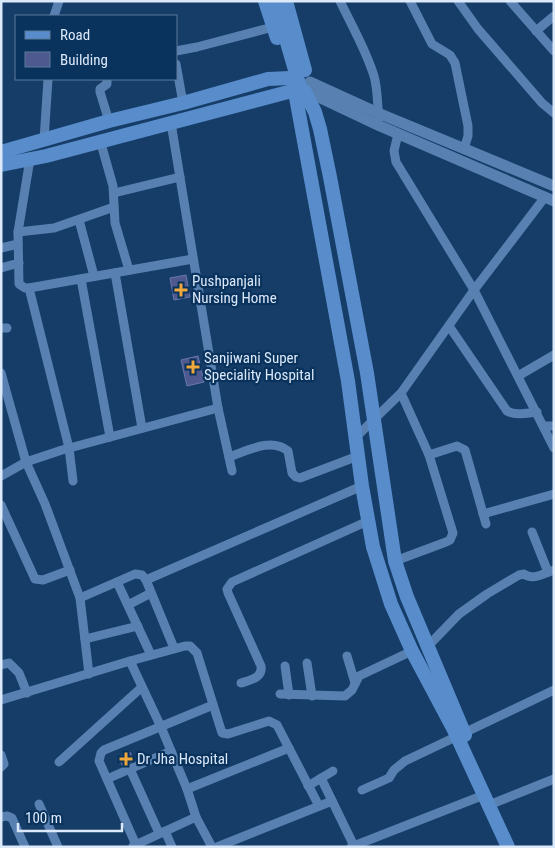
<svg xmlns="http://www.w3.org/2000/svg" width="555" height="848" viewBox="0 0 555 848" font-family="'Roboto Condensed',sans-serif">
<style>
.building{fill:#4e598f;stroke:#6a77af}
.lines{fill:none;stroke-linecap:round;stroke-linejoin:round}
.minor{stroke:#5881b1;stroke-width:9}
.secondary{stroke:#5881b1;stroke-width:11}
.primary{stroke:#588cca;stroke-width:14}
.poi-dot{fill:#eea83c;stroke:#09325c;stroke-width:2}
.labels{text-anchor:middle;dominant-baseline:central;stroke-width:4.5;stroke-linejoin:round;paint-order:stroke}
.poi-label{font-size:15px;fill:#dce9fa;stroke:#09325c;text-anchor:start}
</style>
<rect width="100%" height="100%" fill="#153d68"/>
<g class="building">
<path d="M 186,275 L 190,297 L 174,300 L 170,278 Z"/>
<path d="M 198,356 L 204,382 L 187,386 L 181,360 Z"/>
<path d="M 130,752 L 134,761 L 122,765 L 119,757 Z"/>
</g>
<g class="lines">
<g class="minor">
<path d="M 340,1 C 352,26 366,50 374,76 C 378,90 377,104 379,118"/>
<path d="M 410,1 L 432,44 L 450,55 L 455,63 L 468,126 L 468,136 L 464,149"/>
<path d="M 458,1 L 478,29 L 542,103 L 554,113"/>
<path d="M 510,1 L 554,51"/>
<path d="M 54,16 L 59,1"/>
<path d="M 536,31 L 554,16"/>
<path d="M 176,51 L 197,47 L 273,27"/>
<path d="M 176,64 L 183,103"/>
<path d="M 107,79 L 107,84 L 100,89 L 100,92 L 109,121"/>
<path d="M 398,134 L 394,151 L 396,162 L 474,290 L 554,448"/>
<path d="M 44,140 L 48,79"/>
<path d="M 100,140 L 113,186 L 115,223 L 129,270"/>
<path d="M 114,193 L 180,177"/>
<path d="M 79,220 L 94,276"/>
<path d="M 18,232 L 54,228 L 114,207"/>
<path d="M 1,248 L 18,244"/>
<path d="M 1,268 L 19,263"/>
<path d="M 115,273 L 142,428"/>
<path d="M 81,279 L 110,437"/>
<path d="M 29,288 L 25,288 L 19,284 L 18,232 L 30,159"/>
<path d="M 449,326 L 507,411 C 516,416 527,413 537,412"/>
<path d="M 1,328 L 7,328"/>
<path d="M 1,373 L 26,462 L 45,504 L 80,598 L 89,674"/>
<path d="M 518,376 L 554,355"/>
<path d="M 218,408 L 232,471"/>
<path d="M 544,426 L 554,426"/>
<path d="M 356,437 L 401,393 L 474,290 L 545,197"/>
<path d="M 429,455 L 457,446 L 465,450 L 486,524"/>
<path d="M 229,457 C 247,451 271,437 288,451 L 292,473 L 296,477 L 300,478 L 358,456"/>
<path d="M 1,476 L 26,462 L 62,450 L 218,408 L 171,123"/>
<path d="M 73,481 L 69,448 L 29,288 L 193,259"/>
<path d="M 1,505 L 35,579 L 43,580 L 70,570"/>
<path d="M 483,514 L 554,494"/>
<path d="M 532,532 L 548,572"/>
<path d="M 395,561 L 446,542 L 450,540 L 453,533 L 429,455 L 401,393"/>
<path d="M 146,580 L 362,486"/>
<path d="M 117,582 L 151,655"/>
<path d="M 80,598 L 135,574 L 142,575 L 146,580 L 174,648"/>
<path d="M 128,605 L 151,593"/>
<path d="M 85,639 L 138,626"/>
<path d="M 428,646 L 459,614 L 487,594 L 519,575 L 524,574 C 533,581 544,573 554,570"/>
<path d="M 347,656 L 355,683"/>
<path d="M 130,661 L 185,646 L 190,646 L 197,653 L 222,733 L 228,734 L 269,721 L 277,725 L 319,806"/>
<path d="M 307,663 L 312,696"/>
<path d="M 1,665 L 9,663 L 19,673 L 27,693"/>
<path d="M 285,666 L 289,695"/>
<path d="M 241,683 C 250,680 263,678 261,666 L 228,593 L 227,589 L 232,582 L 368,521"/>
<path d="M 280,694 L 345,696 L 352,690 L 359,676 L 412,651"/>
<path d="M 1,700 L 130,661 L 161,727 L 187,789 L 196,817 L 212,847"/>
<path d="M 1,755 L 4,764 L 1,767"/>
<path d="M 59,762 L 142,687"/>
<path d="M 130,769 L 159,833"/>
<path d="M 321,778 L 354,846"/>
<path d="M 107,779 L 171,751"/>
<path d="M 308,786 L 333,771"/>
<path d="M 187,789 L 289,748"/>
<path d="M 362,790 L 389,778 L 394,770 L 405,761 L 554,690"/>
<path d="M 39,804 L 58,847"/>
<path d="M 489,805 L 554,779"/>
<path d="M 1,817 L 7,816 L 12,818 L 25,847"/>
<path d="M 165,831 L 172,847"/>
<path d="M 136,845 L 99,761 L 101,753 L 104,750 L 213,705"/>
<path d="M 133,846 L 196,817"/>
<path d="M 217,847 L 332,801"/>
<path d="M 351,847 L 484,795"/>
</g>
<g class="secondary">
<path d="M 310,82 L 378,113 L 554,186"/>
<path d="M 306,91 L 380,126 L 554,201"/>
</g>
<g class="primary">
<path d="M 265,1 L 277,38"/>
<path d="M 275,1 L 304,101"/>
<path d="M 286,1 L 305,70"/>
<path d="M 295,92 L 348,381 L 362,486 L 373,547 L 391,604 L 412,651 L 454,730 L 508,847"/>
<path d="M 305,92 L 315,112 L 320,129 L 330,177 L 367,373 L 395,561 L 407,597 L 465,735"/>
<path d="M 1,152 L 109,121 L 183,103 L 268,79 L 290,78"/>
<path d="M 1,165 L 46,156 L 292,91"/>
</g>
</g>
<g class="poi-dot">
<path d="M178.5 282.5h5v5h5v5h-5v5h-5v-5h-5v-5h5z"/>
<path d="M190.5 359.5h5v5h5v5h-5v5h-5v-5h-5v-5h5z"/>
<path d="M123.5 751.5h5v5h5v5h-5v5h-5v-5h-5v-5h5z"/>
</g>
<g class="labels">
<g class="poi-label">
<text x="192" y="281">Pushpanjali<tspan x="192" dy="17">Nursing Home</tspan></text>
<text x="204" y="358">Sanjiwani Super<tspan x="204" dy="17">Speciality Hospital</tspan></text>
<text x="137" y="759">Dr Jha Hospital</text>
</g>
</g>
<rect width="555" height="848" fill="none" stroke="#dce9fa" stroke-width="5"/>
<rect x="15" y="15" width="162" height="65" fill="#09325c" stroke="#5d7b9b"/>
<rect x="25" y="31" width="25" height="8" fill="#588cca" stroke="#5d7b9b"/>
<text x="60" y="40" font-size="15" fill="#dce9fa">Road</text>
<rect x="25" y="52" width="25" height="15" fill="#4e598f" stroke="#5d7b9b"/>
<text x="60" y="65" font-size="15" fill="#dce9fa">Building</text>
<path d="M18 823v8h104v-8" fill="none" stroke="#dce9fa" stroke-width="2.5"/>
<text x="25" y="823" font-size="15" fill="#dce9fa" stroke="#09325c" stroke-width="4" paint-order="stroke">100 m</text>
</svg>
